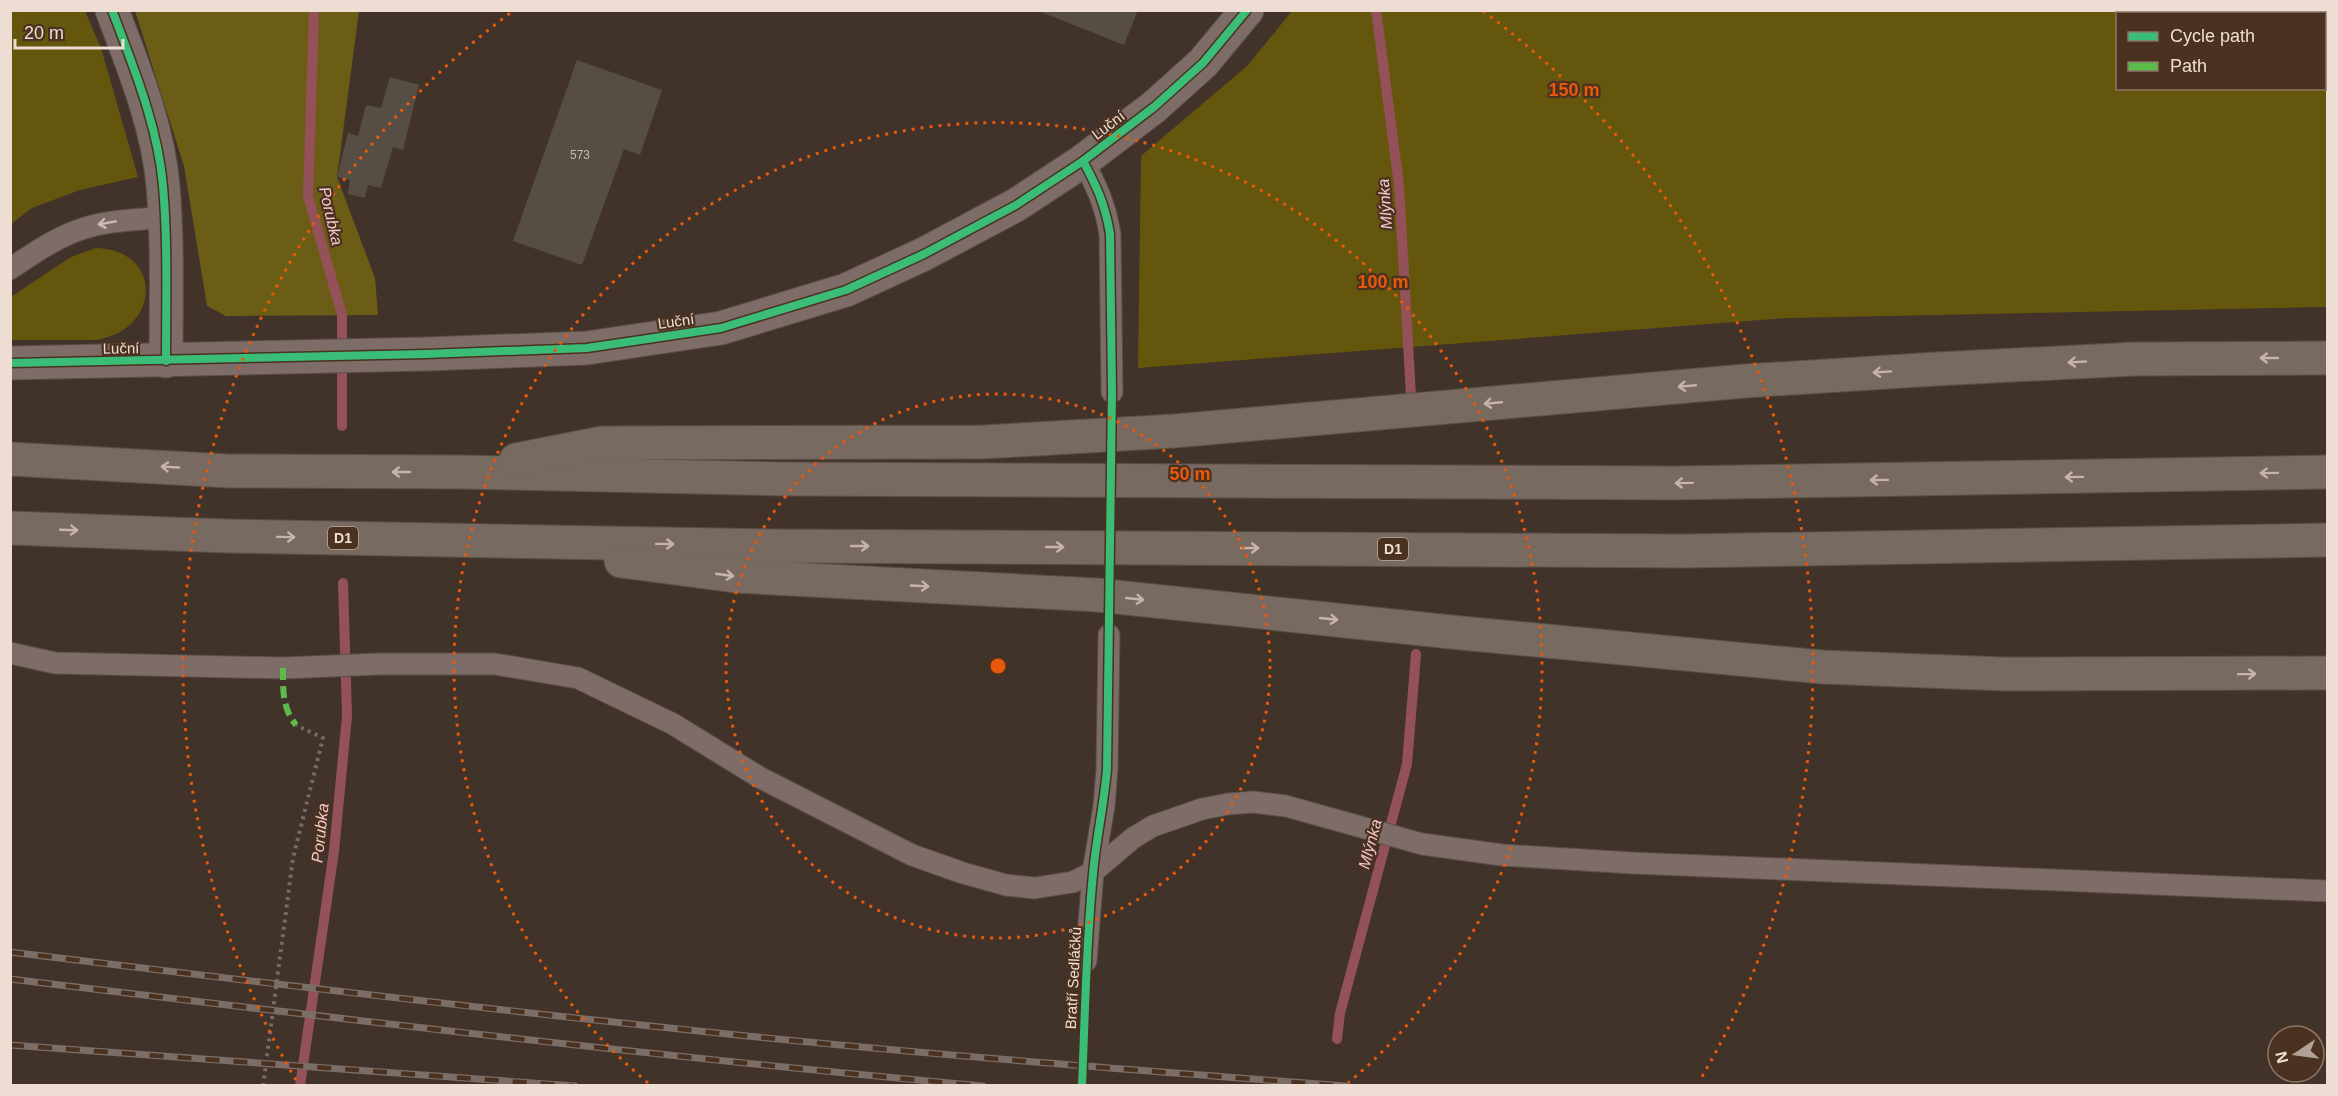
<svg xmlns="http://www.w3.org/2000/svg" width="2338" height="1096" viewBox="0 0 2338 1096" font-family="Helvetica,sans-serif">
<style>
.green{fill:#65560d;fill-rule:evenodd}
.forest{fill:#6b5d16}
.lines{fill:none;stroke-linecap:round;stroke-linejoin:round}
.stream{stroke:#945159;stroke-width:10}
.building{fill:#564d44}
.lane-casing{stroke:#5b4f47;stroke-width:23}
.street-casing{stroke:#5b4f47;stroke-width:35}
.highway-casing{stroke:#5b4f47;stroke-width:35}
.path{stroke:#786a66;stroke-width:4;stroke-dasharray:3 4.5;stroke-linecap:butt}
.lane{stroke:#7d6c67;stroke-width:21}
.street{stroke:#7d6c67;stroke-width:33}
.highway{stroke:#786961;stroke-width:33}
.rail-casing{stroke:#7b6e67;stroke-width:7}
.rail{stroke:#4b3120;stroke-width:4.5;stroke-dasharray:14;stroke-linecap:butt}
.quiet{stroke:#5cbc4b;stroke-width:6;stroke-dasharray:12 6;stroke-linecap:butt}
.cycleway-casing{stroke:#4b3120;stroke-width:11}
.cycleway{stroke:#3abd76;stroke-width:8}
.oneway{stroke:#ccbbb2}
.oneway2{stroke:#c5b4aa}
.ring{fill:none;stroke:#e8590c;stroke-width:3;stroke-dasharray:3 6}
.labels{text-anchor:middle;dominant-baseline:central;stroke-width:4.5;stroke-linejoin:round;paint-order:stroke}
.number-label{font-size:12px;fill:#c8b9ae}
.shield{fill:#4b3120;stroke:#bda99d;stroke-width:1.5}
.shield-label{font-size:14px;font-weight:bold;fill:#eeddd2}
.street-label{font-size:15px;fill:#eeddd2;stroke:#4b3120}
.water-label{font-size:16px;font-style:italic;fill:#f5c9cd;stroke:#4b3120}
.centre{fill:#e8590c;stroke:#4b3120;stroke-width:3}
.ring-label{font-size:18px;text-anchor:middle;font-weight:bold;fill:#e8590c;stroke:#4b3120;stroke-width:4.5;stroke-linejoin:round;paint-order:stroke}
</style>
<rect width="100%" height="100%" fill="#41332a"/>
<g class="green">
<path d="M 11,10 L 85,11 L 101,48 L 138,177 L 80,190 L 32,208 L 11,224 Z"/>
<path d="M 1292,11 L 2327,11 L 2327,307 L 1788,318 L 1138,368 L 1141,156 L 1247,66 ZM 2118,14 L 2324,14 L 2324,88 L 2118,88 Z"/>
<path d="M 96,248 C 164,250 161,330 96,340 L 11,340 L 11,297 L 71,257 Z"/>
</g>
<path class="forest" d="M 135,11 L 359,11 L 337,177 L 375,278 L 378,315 L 226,316 L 207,306 L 184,166 Z"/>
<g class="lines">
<g class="stream">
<path d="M 314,10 L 308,196 L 342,315 L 342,426"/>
<path d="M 1376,10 L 1399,185 L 1411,396"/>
<path d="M 1337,1039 L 1340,1013 L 1407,764 L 1416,654"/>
<path d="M 300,1086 L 334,851 L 347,716 L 343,583"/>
</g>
</g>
<g class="building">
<path d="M 1036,10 L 1138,10 L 1124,45 Z"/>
<path d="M 577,60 L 662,90 L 640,155 L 624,149 L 582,265 L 513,241 Z"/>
<path d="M 390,77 L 419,85 L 403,150 L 393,147 L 381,188 L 368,185 L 365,198 L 348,194 L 350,180 L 337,177 L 348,133 L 358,136 L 366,105 L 381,108 Z"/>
</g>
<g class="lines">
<defs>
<g id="lane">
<path d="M 1083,161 C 1097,187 1105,204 1110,234 L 1112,392"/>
<path d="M 10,269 C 34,253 58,236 85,228 C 110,220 138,220 165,217"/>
<path d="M 10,653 L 55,663 L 283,668 L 380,664 L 495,664 L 578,678 L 673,724 L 759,777 L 912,855 L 963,873 L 1006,885 L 1035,888 L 1073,882 L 1093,872 L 1133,838 L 1153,826 L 1202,809 L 1228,804 L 1253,802 L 1286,806 L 1422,844 L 1502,855 L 1632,863 L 2328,891"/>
<path d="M 1086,961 L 1093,872 L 1104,806 L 1107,769 L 1109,635"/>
</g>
<g id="street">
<path d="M 112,10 C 133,66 158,126 163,186 C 168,244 166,303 166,361"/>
<path d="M 10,363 L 426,354 L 587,348 L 721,328 L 846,290 L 924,254 L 1016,205 L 1083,161 L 1154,107 L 1203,63 L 1247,10"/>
</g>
<g id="highway">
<path d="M 10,459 L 229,471 L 460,472 L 782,479 L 1674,483 L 2328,472"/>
<path d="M 516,460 L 602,443 L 983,442 L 1174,431 L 1745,381 L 1936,369 L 2135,359 L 2328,358"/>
<path d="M 10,528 L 227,536 L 775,546 L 1685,551 L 2328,540"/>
<path d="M 621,561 L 735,576 L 1097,595 L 1461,633 L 1822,667 L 2004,674 L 2328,673"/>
</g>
</defs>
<use href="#lane" class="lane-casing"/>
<use href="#street" class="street-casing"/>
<use href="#highway" class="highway-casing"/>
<path class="path" d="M 263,1086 L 293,858 L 323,738 L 296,725"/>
<use href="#lane" class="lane"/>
<use href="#street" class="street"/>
<use href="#highway" class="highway"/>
<defs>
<g id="rail">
<path d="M 10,952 C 256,982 501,1011 747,1036 C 946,1056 1146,1071 1345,1086"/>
<path d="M 10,979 C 334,1018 658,1057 983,1086"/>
<path d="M 10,1045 L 575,1086"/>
</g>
</defs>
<use href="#rail" class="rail-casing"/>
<use href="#rail" class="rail"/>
<path class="quiet" d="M 283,668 C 283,689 282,708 296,725"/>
<defs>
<g id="cycleway">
<path d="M 112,10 C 133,66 158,126 163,186 C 168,244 166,303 166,361"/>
<path d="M 10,363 L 426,354 L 587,348 L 721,328 L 846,290 L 924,254 L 1016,205 L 1083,161 L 1154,107 L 1203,63 L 1247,10"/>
<path d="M 1082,1086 C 1085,1015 1086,945 1093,874 C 1096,839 1104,805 1107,769 L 1112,392 L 1110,234 C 1105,204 1097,187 1083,161"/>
</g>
</defs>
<use href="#cycleway" class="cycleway-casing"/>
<use href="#cycleway" class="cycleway"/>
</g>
<defs><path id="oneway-shaft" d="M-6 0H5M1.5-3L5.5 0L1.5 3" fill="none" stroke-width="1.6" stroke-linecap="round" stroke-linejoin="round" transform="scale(1.5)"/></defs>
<use class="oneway" href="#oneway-shaft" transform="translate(107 223) rotate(170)"/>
<g class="oneway2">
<use href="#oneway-shaft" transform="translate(2269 358) rotate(180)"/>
<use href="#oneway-shaft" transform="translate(2077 362) rotate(177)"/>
<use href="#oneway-shaft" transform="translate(1882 372) rotate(176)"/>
<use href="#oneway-shaft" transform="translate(1687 386) rotate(175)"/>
<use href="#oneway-shaft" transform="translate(1493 403) rotate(175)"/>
<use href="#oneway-shaft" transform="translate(170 467) rotate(-177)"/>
<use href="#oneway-shaft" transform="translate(401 472) rotate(-180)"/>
<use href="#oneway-shaft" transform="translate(2269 473) rotate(179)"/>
<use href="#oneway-shaft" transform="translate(2074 477) rotate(179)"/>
<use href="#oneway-shaft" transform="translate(1879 480) rotate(179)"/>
<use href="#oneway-shaft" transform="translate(1684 483) rotate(179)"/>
<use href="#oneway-shaft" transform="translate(69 530) rotate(2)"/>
<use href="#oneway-shaft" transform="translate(286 537) rotate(1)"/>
<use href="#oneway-shaft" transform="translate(665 544) rotate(1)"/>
<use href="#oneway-shaft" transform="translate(860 546)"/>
<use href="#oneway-shaft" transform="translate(1055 547)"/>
<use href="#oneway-shaft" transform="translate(1250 548)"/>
<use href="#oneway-shaft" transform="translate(725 575) rotate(8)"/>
<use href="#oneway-shaft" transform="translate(920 586) rotate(3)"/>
<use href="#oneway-shaft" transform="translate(1135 599) rotate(6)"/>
<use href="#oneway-shaft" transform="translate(1329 619) rotate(6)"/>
<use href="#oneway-shaft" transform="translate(2247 674) rotate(-1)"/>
</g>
<g class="ring">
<circle cx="998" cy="666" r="272"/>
<path d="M648 1083A544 544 0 1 1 1348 1083"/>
<path d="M296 1080A815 815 0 0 1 513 11M1483 11A815 815 0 0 1 1700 1080"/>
</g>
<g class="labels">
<g class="number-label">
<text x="580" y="155">573</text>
</g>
<g class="shield">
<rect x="328" y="527" width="30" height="22" rx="4.5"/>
<rect x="1378" y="538" width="30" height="22" rx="4.5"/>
</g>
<g class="shield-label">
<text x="343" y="538">D1</text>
<text x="1393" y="549">D1</text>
</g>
<g class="street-label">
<text transform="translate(1108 125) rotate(-37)">Luční</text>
<text transform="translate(676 321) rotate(-8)">Luční</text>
<text transform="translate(121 348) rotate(-1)">Luční</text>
<text transform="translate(1073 978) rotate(-87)">Bratří Sedláčků</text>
</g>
<g class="water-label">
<text transform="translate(1385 204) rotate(-94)">Mlýnka</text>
<text transform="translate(331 216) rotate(77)">Porubka</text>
<text transform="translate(320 833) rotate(-84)">Porubka</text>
<text transform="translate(1370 844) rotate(-75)">Mlýnka</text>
</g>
</g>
<circle cx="998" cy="666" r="9" class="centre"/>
<g class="ring-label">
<text x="1574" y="96">150 m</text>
<text x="1383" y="288">100 m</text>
<text x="1190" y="480">50 m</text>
</g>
<rect width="2338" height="1096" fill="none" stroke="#eeddd2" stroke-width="24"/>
<rect x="2116" y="12" width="210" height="78" fill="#4b3120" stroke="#8c7667" stroke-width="1.5"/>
<rect x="2128" y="32" width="30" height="9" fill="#3abd76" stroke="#8c7667" stroke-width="1.5"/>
<text x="2170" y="42" font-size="18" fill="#eeddd2">Cycle path</text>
<rect x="2128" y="62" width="30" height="9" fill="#5cbc4b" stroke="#8c7667" stroke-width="1.5"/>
<text x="2170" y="72" font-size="18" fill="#eeddd2">Path</text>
<g transform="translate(2296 1054) rotate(257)"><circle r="28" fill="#4b3120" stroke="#8c7667" stroke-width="1.5"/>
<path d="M0-4.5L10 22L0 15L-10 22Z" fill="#b1a297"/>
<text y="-9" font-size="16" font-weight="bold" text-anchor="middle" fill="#eeddd2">N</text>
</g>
<path d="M15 39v9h108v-9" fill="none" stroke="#eeddd2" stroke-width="3"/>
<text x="24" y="39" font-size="18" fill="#eeddd2" stroke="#4b3120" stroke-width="4.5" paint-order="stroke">20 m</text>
</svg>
